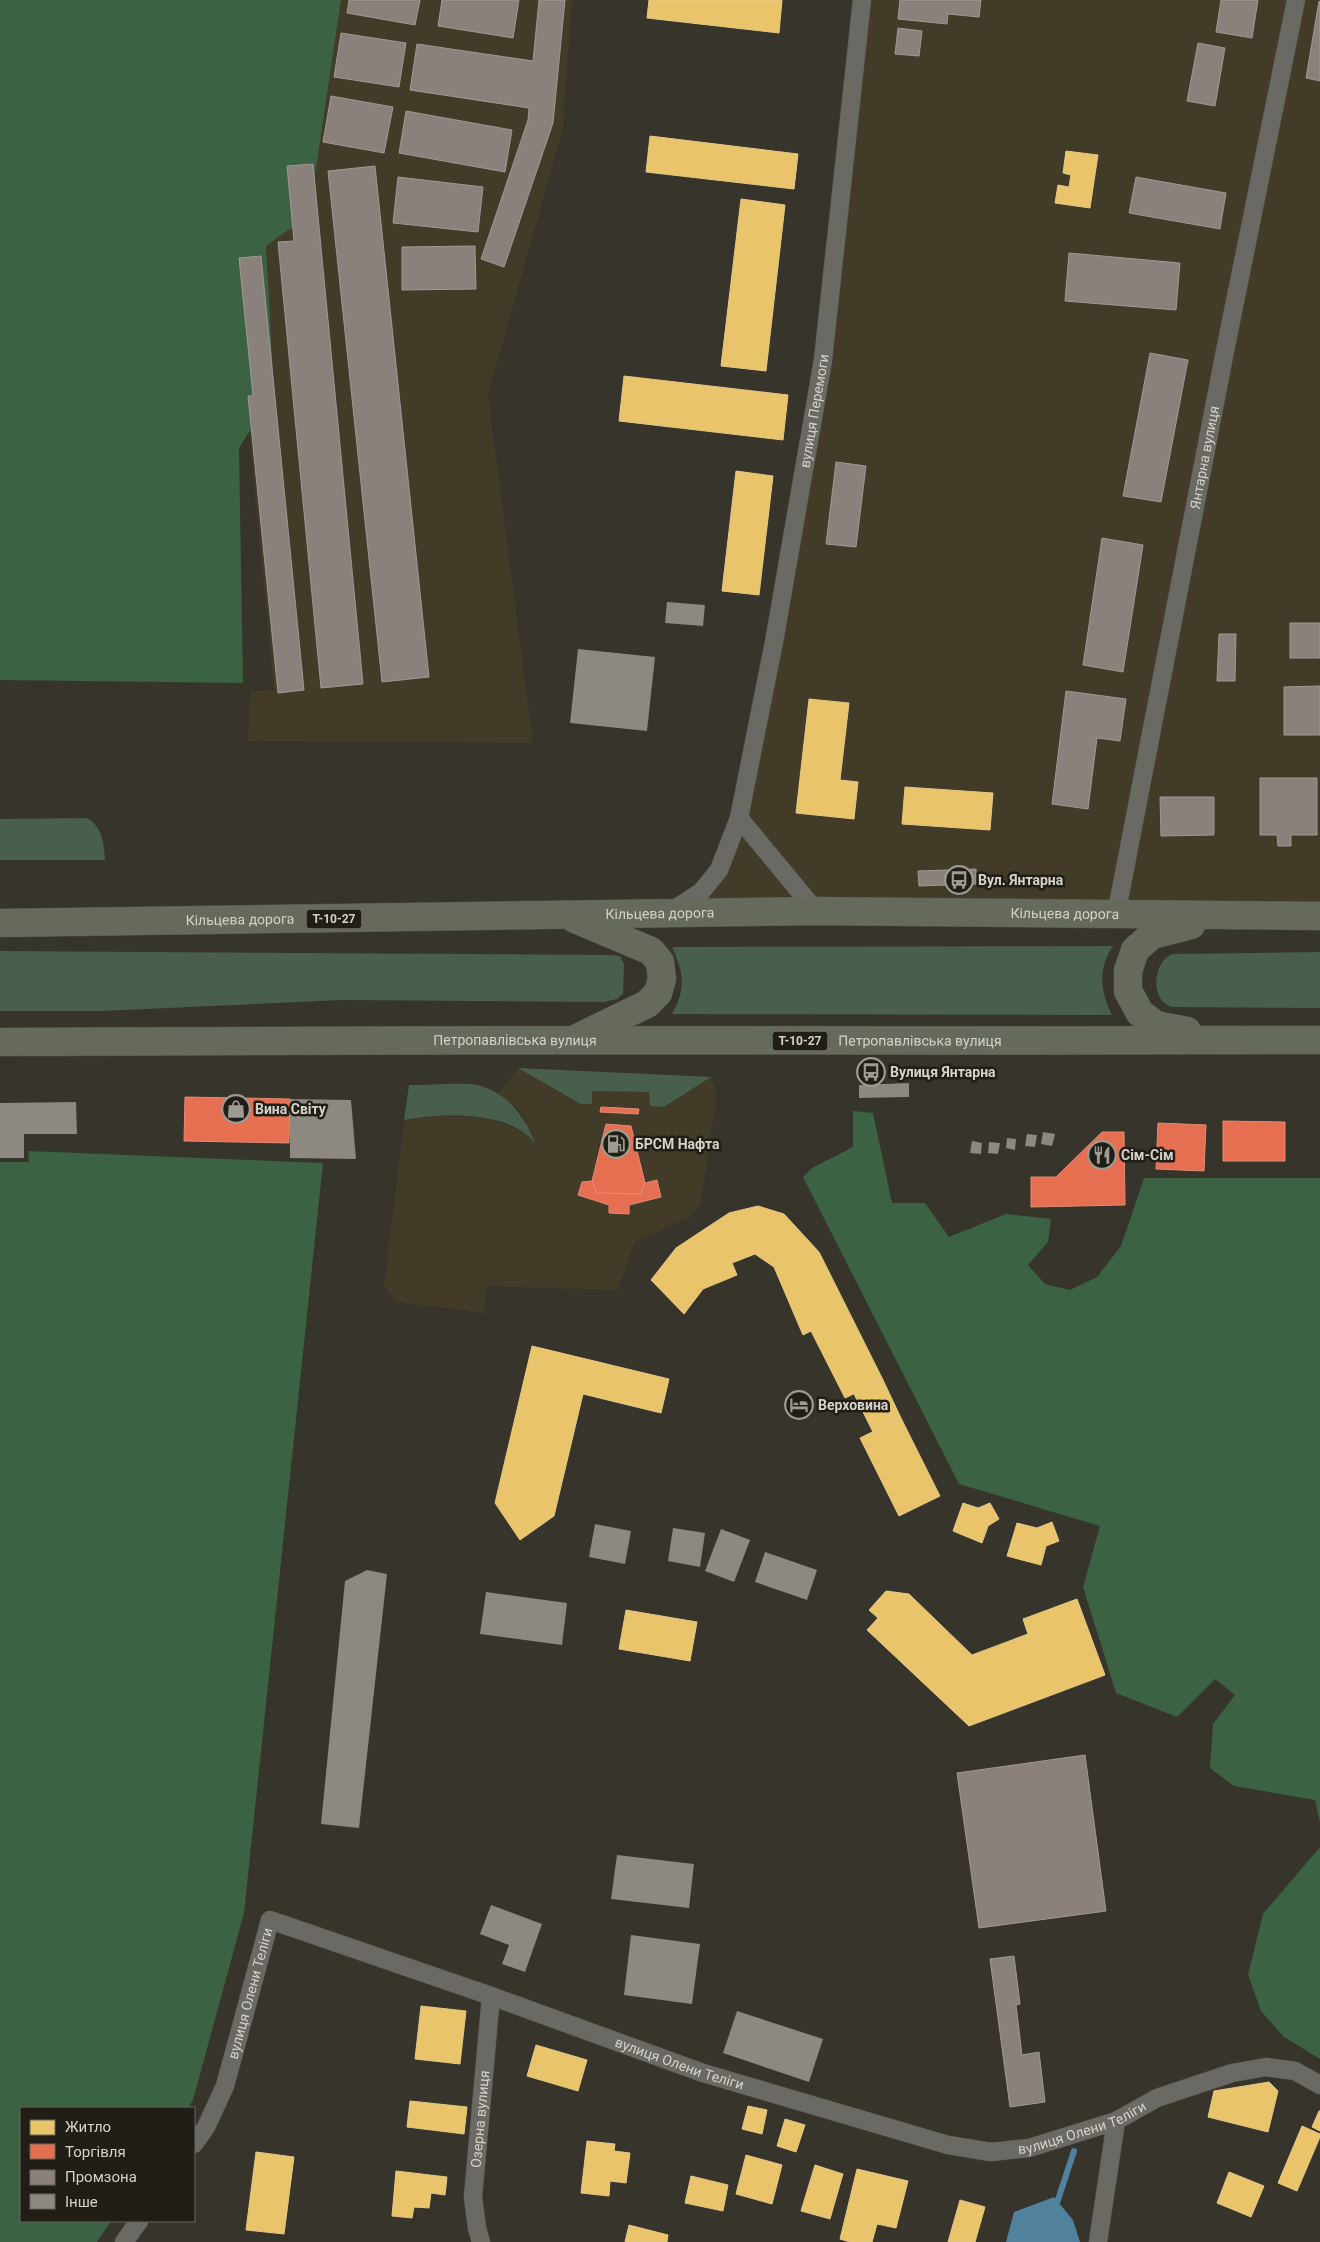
<svg xmlns="http://www.w3.org/2000/svg" width="1320" height="2242" viewBox="0 0 1320 2242" font-family="Roboto,sans-serif">
<style>
.built{fill:#413b28}
.green{fill:#475f4c}
.forest{fill:#3a6243}
.water{fill:#50819d}
.homes{fill:#e9c46a;stroke:#e3c886}
.shops{fill:#e76f51;stroke:#e18d75}
.industry{fill:#8a817c;stroke:#a09993}
.lines{fill:none;stroke-linecap:round;stroke-linejoin:round}
.stream{stroke:#50819d;stroke-width:6}
.building{fill:#8d8882}
.minor-casing{stroke:#55534c;stroke-width:19}
.trunk-casing{stroke:#55534c;stroke-width:29}
.minor{stroke:#6b6963;stroke-width:18}
.trunk{stroke:#666a5d;stroke-width:28}
.labels{text-anchor:middle;dominant-baseline:central;stroke-width:5;stroke-linejoin:round;paint-order:stroke}
.shield{fill:#201e17;stroke:#9e9c94;stroke-width:1}
.shield-label{font-size:12px;font-weight:bold;fill:#d4d2c9}
.street-label{font-size:14px;fill:#d4d2c9;stroke:#201e17}
.poi-label{font-size:14px;font-weight:bold;fill:#d4d2c9;stroke:#201e17;text-anchor:start}
</style>
<rect width="100%" height="100%" fill="#37342c"/>
<g class="built">
<path d="M 318,0 L 572,0 L 563,128 L 488,395 L 533,743 L 248,741 L 250,692 L 274,689 L 232,260 Z"/>
<path d="M 862,0 L 1320,0 L 1320,916 L 669,913 L 701,892 L 739,818 L 823,360 Z"/>
<path d="M 518,1068 L 711,1077 L 717,1094 L 701,1202 L 690,1217 L 635,1242 L 618,1290 L 487,1286 L 484,1313 L 396,1302 L 384,1286 L 404,1120 L 425,1116 L 485,1117 L 526,1132 L 527,1122 L 517,1108 L 498,1095 Z"/>
</g>
<g class="green">
<path d="M 87,818 C 102,826 104,844 105,860 L 0,860 L 0,819 Z"/>
<path d="M 1113,946 C 1098,968 1100,991 1112,1015 L 672,1014 C 686,989 684,973 672,947 Z"/>
<path d="M 0,951 L 610,955 L 620,956 L 624,964 L 623,994 L 617,999 L 604,1002 L 343,1000 L 102,1011 L 0,1011 Z"/>
<path d="M 1320,952 L 1320,1008 L 1172,1007 C 1150,1001 1152,963 1172,954 Z"/>
<path d="M 518,1068 L 711,1077 L 664,1107 L 650,1106 L 649,1092 L 592,1091 L 592,1104 L 581,1104 Z"/>
<path d="M 409,1085 C 426,1085 464,1082 478,1085 C 508,1093 525,1117 535,1143 C 509,1110 442,1113 404,1120 Z"/>
</g>
<g class="forest">
<path d="M 0,0 L 341,0 L 309,215 L 266,246 L 274,393 L 239,448 L 243,683 L 0,680 Z"/>
<path d="M 853,1111 L 873,1113 L 892,1203 L 925,1203 L 949,1237 L 1006,1214 L 1051,1219 L 1048,1242 L 1028,1265 L 1045,1284 L 1070,1290 L 1097,1277 L 1121,1246 L 1144,1178 L 1320,1178 L 1320,1823 L 1315,1800 L 1234,1786 L 1210,1768 L 1213,1724 L 1235,1695 L 1215,1679 L 1177,1717 L 1116,1693 L 1083,1587 L 1100,1526 L 959,1484 L 803,1177 L 812,1168 L 853,1147 Z"/>
<path d="M 28,1151 L 323,1163 L 244,1913 L 193,2100 L 188,2108 L 21,2108 L 21,2221 L 111,2221 L 97,2242 L 0,2242 L 0,1162 L 29,1162 Z"/>
<path d="M 1320,1847 L 1320,2059 L 1284,2037 L 1261,2011 L 1248,1975 L 1263,1914 Z"/>
</g>
<path class="water" d="M 1054,2197 L 1073,2220 L 1080,2242 L 1006,2242 L 1014,2212 Z"/>
<g class="homes">
<path d="M 649,0 L 782,0 L 779,33 L 647,18 Z"/>
<path d="M 650,136 L 798,154 L 794,189 L 646,172 Z"/>
<path d="M 1066,151 L 1098,155 L 1090,208 L 1055,203 L 1058,185 L 1069,187 L 1071,175 L 1063,173 Z"/>
<path d="M 741,199 L 785,205 L 766,371 L 721,366 Z"/>
<path d="M 624,376 L 788,395 L 783,440 L 619,421 Z"/>
<path d="M 736,471 L 773,476 L 759,595 L 722,591 Z"/>
<path d="M 809,699 L 849,703 L 840,780 L 858,782 L 854,819 L 796,813 Z"/>
<path d="M 905,787 L 993,793 L 990,830 L 902,824 Z"/>
<path d="M 758,1206 L 784,1214 L 819,1252 L 883,1380 L 845,1398 L 811,1331 L 803,1335 L 774,1267 L 755,1254 L 732,1263 L 737,1275 L 703,1289 L 684,1314 L 651,1280 L 676,1248 L 729,1213 Z"/>
<path d="M 532,1346 L 669,1379 L 661,1413 L 583,1394 L 554,1516 L 520,1540 L 495,1503 Z"/>
<path d="M 883,1380 L 901,1418 L 873,1432 L 854,1394 Z"/>
<path d="M 901,1418 L 940,1496 L 899,1516 L 860,1438 Z"/>
<path d="M 963,1503 L 978,1508 L 990,1503 L 999,1519 L 988,1526 L 982,1543 L 953,1531 Z"/>
<path d="M 1052,1522 L 1059,1541 L 1046,1546 L 1041,1565 L 1007,1556 L 1017,1523 L 1037,1528 Z"/>
<path d="M 886,1591 L 909,1594 L 972,1655 L 1028,1634 L 1023,1619 L 1077,1599 L 1105,1675 L 969,1726 L 867,1630 L 878,1618 L 869,1610 Z"/>
<path d="M 626,1610 L 697,1622 L 690,1661 L 619,1649 Z"/>
<path d="M 421,2006 L 466,2011 L 460,2064 L 415,2059 Z"/>
<path d="M 536,2045 L 587,2060 L 578,2091 L 527,2076 Z"/>
<path d="M 1269,2082 L 1278,2091 L 1268,2132 L 1208,2117 L 1214,2091 Z"/>
<path d="M 410,2101 L 467,2107 L 464,2134 L 407,2127 Z"/>
<path d="M 748,2106 L 767,2110 L 762,2134 L 742,2129 Z"/>
<path d="M 1319,2111 L 1320,2111 L 1320,2131 L 1312,2127 Z"/>
<path d="M 785,2119 L 805,2125 L 796,2152 L 777,2146 Z"/>
<path d="M 1302,2126 L 1320,2134 L 1320,2137 L 1297,2191 L 1278,2183 Z"/>
<path d="M 587,2141 L 615,2144 L 614,2151 L 630,2153 L 626,2183 L 610,2181 L 609,2196 L 581,2193 Z"/>
<path d="M 256,2152 L 294,2157 L 284,2234 L 246,2230 Z"/>
<path d="M 746,2155 L 782,2165 L 772,2204 L 736,2194 Z"/>
<path d="M 815,2165 L 843,2174 L 830,2219 L 801,2211 Z"/>
<path d="M 857,2169 L 908,2181 L 896,2228 L 877,2224 L 872,2242 L 850,2242 L 840,2239 Z"/>
<path d="M 396,2171 L 447,2177 L 445,2195 L 431,2193 L 429,2208 L 414,2207 L 412,2218 L 392,2216 Z"/>
<path d="M 1229,2172 L 1264,2186 L 1251,2217 L 1217,2203 Z"/>
<path d="M 691,2176 L 728,2185 L 723,2211 L 685,2203 Z"/>
<path d="M 960,2200 L 985,2207 L 975,2242 L 948,2242 Z"/>
<path d="M 629,2225 L 668,2235 L 667,2242 L 625,2242 Z"/>
</g>
<g class="shops">
<path d="M 185,1097 L 290,1099 L 289,1143 L 184,1141 Z"/>
<path d="M 601,1107 L 639,1109 L 638,1114 L 600,1112 Z"/>
<path d="M 1223,1121 L 1285,1122 L 1285,1161 L 1223,1161 Z"/>
<path d="M 1158,1123 L 1206,1125 L 1204,1171 L 1156,1169 Z"/>
<path d="M 606,1124 L 631,1126 L 645,1183 L 641,1194 L 597,1193 L 592,1181 Z"/>
<path d="M 1102,1132 L 1124,1132 L 1125,1205 L 1031,1207 L 1031,1177 L 1056,1177 Z"/>
<path d="M 657,1180 L 661,1197 L 629,1205 L 629,1214 L 609,1213 L 609,1205 L 578,1195 L 582,1182 L 592,1181 L 597,1193 L 641,1194 L 645,1183 Z"/>
</g>
<g class="industry">
<path d="M 349,0 L 420,0 L 415,25 L 347,13 Z"/>
<path d="M 442,0 L 519,0 L 513,38 L 438,26 Z"/>
<path d="M 539,0 L 565,0 L 553,123 L 504,267 L 481,259 L 528,120 L 529,108 L 410,90 L 417,44 L 533,61 Z"/>
<path d="M 900,0 L 981,0 L 979,17 L 948,14 L 947,24 L 898,19 Z"/>
<path d="M 1221,0 L 1258,0 L 1252,38 L 1216,32 Z"/>
<path d="M 1319,1 L 1320,2 L 1320,81 L 1306,78 Z"/>
<path d="M 898,28 L 922,31 L 919,56 L 895,54 Z"/>
<path d="M 341,33 L 406,43 L 399,87 L 334,77 Z"/>
<path d="M 1198,43 L 1225,48 L 1215,106 L 1187,101 Z"/>
<path d="M 331,96 L 393,107 L 384,153 L 323,142 Z"/>
<path d="M 406,111 L 512,130 L 505,172 L 399,153 Z"/>
<path d="M 313,164 L 363,684 L 321,688 L 278,242 L 294,241 L 287,166 Z"/>
<path d="M 375,166 L 429,677 L 382,682 L 328,171 Z"/>
<path d="M 398,177 L 483,187 L 478,232 L 393,223 Z"/>
<path d="M 1136,177 L 1226,193 L 1220,229 L 1129,213 Z"/>
<path d="M 475,246 L 476,289 L 402,290 L 402,247 Z"/>
<path d="M 1069,253 L 1180,263 L 1176,310 L 1065,301 Z"/>
<path d="M 261,256 L 304,690 L 278,693 L 248,396 L 253,396 L 239,258 Z"/>
<path d="M 1150,353 L 1188,360 L 1161,502 L 1123,496 Z"/>
<path d="M 836,462 L 866,466 L 856,547 L 826,544 Z"/>
<path d="M 1102,538 L 1143,545 L 1123,672 L 1083,665 Z"/>
<rect x="1290" y="623" width="30" height="35"/>
<path d="M 1219,634 L 1236,634 L 1235,681 L 1217,681 Z"/>
<path d="M 1320,686 L 1320,735 L 1284,735 L 1284,687 Z"/>
<path d="M 1066,691 L 1126,699 L 1120,741 L 1097,738 L 1088,809 L 1052,804 Z"/>
<path d="M 1260,778 L 1317,778 L 1317,835 L 1291,835 L 1291,846 L 1278,846 L 1277,835 L 1260,835 Z"/>
<path d="M 1160,797 L 1214,797 L 1214,835 L 1161,836 Z"/>
<path d="M 976,869 L 976,884 L 919,886 L 918,871 Z"/>
<path d="M 1085,1755 L 1106,1911 L 979,1928 L 957,1773 Z"/>
<path d="M 1014,1956 L 1020,2004 L 1016,2005 L 1022,2055 L 1039,2052 L 1045,2102 L 1010,2107 L 990,1959 Z"/>
</g>
<g class="lines">
<path class="stream" d="M 1055,2209 L 1074,2151"/>
</g>
<g class="building">
<path d="M 667,602 L 705,605 L 703,626 L 665,623 Z"/>
<path d="M 578,649 L 655,657 L 647,731 L 570,723 Z"/>
<path d="M 909,1083 L 909,1097 L 859,1098 L 859,1085 Z"/>
<path d="M 290,1099 L 351,1100 L 356,1159 L 290,1158 Z"/>
<path d="M 76,1102 L 77,1134 L 24,1134 L 24,1158 L 0,1158 L 0,1103 Z"/>
<path d="M 1043,1132 L 1055,1134 L 1052,1146 L 1041,1144 Z"/>
<path d="M 1027,1134 L 1037,1135 L 1035,1147 L 1025,1146 Z"/>
<path d="M 1007,1138 L 1016,1139 L 1015,1150 L 1006,1148 Z"/>
<path d="M 972,1141 L 982,1143 L 981,1154 L 970,1153 Z"/>
<path d="M 989,1142 L 1000,1143 L 998,1154 L 988,1153 Z"/>
<path d="M 595,1524 L 631,1531 L 625,1564 L 589,1557 Z"/>
<path d="M 673,1528 L 705,1533 L 700,1567 L 668,1561 Z"/>
<path d="M 721,1529 L 750,1540 L 734,1582 L 705,1571 Z"/>
<path d="M 765,1552 L 817,1570 L 807,1600 L 755,1582 Z"/>
<path d="M 367,1570 L 387,1574 L 359,1828 L 321,1824 L 345,1581 Z"/>
<path d="M 486,1592 L 567,1603 L 562,1645 L 480,1634 Z"/>
<path d="M 617,1855 L 694,1864 L 689,1908 L 611,1899 Z"/>
<path d="M 491,1905 L 542,1924 L 525,1972 L 502,1964 L 509,1945 L 480,1934 Z"/>
<path d="M 631,1935 L 700,1944 L 692,2004 L 624,1995 Z"/>
<path d="M 737,2011 L 823,2039 L 809,2082 L 723,2053 Z"/>
</g>
<g class="lines">
<defs>
<g id="minor">
<path d="M 739,818 L 816,911"/>
<path id="s1" d="M 670,912 L 701,892 L 719,870 L 739,818 L 774,642 L 823,360 L 862,0"/>
<path id="s2" d="M 1116,915 L 1225,351 L 1296,0"/>
<path id="s3" d="M 194,2144 L 206,2127 L 225,2086 L 270,1920 L 491,1996 L 703,2073 L 948,2145 L 991,2152 L 1029,2148 L 1116,2121 L 1157,2098 L 1232,2073 L 1266,2067 L 1295,2071 L 1320,2085"/>
<path d="M 124,2242 L 139,2221"/>
<path id="s4" d="M 481,2242 L 477,2228 L 473,2197 L 491,1996"/>
<path d="M 1098,2242 L 1116,2121"/>
</g>
<g id="trunk">
<path d="M 575,919 L 651,951 L 660,962 L 662,979 L 658,993 L 647,1004 L 577,1038"/>
<path id="s5" d="M 0,923 L 816,911 L 1320,916"/>
<path d="M 1187,1031 L 1156,1025 L 1140,1013 L 1128,991 L 1128,971 L 1135,950 L 1152,935 L 1191,925"/>
<path id="s6" d="M 0,1042 C 440,1038 880,1042 1320,1040"/>
</g>
</defs>
<use href="#minor" class="minor-casing"/>
<use href="#trunk" class="trunk-casing"/>
<use href="#minor" class="minor"/>
<use href="#trunk" class="trunk"/>
</g>
<defs>
<symbol id="bus-ring" viewBox="-11 -11 22 22"><circle r="9.5" fill="#201e17" stroke="#9d9b92" stroke-width="1.5"/><path d="M-5-6H5V4H4V6H2V4H-2V6H-4V4H-5ZM-3.5-4V0h7V-4ZM-3.5 1.2v1.5H-2V1.2ZM2 1.2v1.5H3.5V1.2Z" fill="#9d9b92"/></symbol>
<symbol id="shop-ring" viewBox="-11 -11 22 22"><circle r="9.5" fill="#201e17" stroke="#9d9b92" stroke-width="1.5"/><path d="M-5-2.5h2.3a2.7 3.5 0 0 1 5.4 0H5L5.5 6h-11ZM-1.5-2.5h3a1.5 2.3 0 0 0-3 0Z" fill="#9d9b92"/></symbol>
<symbol id="fuel-ring" viewBox="-11 -11 22 22"><circle r="9.5" fill="#201e17" stroke="#9d9b92" stroke-width="1.5"/><path d="M-5.5-6h7V0h2V4h1.3V-2.5L3-4.5l.8-.8L6-3V5H2.5V1h-1V6h-7ZM-4.2-4.7v3.2H.2V-4.7Z" fill="#9d9b92"/></symbol>
<symbol id="restaurant-ring" viewBox="-11 -11 22 22"><circle r="9.5" fill="#201e17" stroke="#9d9b92" stroke-width="1.5"/><path d="M-5-6h1v4h1v-4h1v4h1v-4h1v5L-1.5 .5V6h-2V.5L-5-1ZM5-6V6H3V1.5H1.5Q1.5-4 5-6Z" fill="#9d9b92"/></symbol>
<symbol id="hotel-ring" viewBox="-11 -11 22 22"><circle r="9.5" fill="#201e17" stroke="#9d9b92" stroke-width="1.5"/><path d="M-6-4.5h1.5V1H6V5H4.5V3h-9V5H-6ZM-4 0a1.8 1.8 0 1 1 3.6 0ZM.5 0V-2.5h3Q6-2.5 6 0Z" fill="#9d9b92"/></symbol>
</defs>
<g fill-rule="evenodd">
<use href="#bus-ring" x="943" y="864" width="32" height="32"/>
<use href="#bus-ring" x="855" y="1056" width="32" height="32"/>
<use href="#shop-ring" x="220" y="1093" width="32" height="32"/>
<use href="#fuel-ring" x="600" y="1128" width="32" height="32"/>
<use href="#restaurant-ring" x="1086" y="1139" width="32" height="32"/>
<use href="#hotel-ring" x="783" y="1389" width="32" height="32"/>
</g>
<g class="labels">
<g class="shield">
<rect x="306.5" y="909.5" width="55" height="19" rx="4"/>
<rect x="772.5" y="1031.5" width="55" height="19" rx="4"/>
</g>
<g class="shield-label">
<text x="334" y="919">Т-10-27</text>
<text x="800" y="1041">Т-10-27</text>
</g>
<g class="street-label">
<text stroke="none"><textPath href="#s1" startOffset="535">вулиця Перемоги</textPath></text>
<text stroke="none"><textPath href="#s2" startOffset="466">Янтарна вулиця</textPath></text>
<text stroke="none"><textPath href="#s5" startOffset="660">Кільцева дорога</textPath></text>
<text stroke="none"><textPath href="#s5" startOffset="1065">Кільцева дорога</textPath></text>
<text stroke="none"><textPath href="#s5" startOffset="240">Кільцева дорога</textPath></text>
<text stroke="none"><textPath href="#s6" startOffset="515">Петропавлівська вулиця</textPath></text>
<text stroke="none"><textPath href="#s6" startOffset="920">Петропавлівська вулиця</textPath></text>
<text stroke="none"><textPath href="#s3" startOffset="162">вулиця Олени Теліги</textPath></text>
<text stroke="none"><textPath href="#s3" startOffset="672">вулиця Олени Теліги</textPath></text>
<text stroke="none"><textPath href="#s4" startOffset="124">Озерна вулиця</textPath></text>
<text stroke="none"><textPath href="#s3" startOffset="1091">вулиця Олени Теліги</textPath></text>
</g>
<g class="poi-label">
<text x="978" y="880">Вул. Янтарна</text>
<text x="890" y="1072">Вулиця Янтарна</text>
<text x="255" y="1109">Вина Світу</text>
<text x="635" y="1144">БРСМ Нафта</text>
<text x="1121" y="1155">Сім-Сім</text>
<text x="818" y="1405">Верховина</text>
</g>
</g>
<rect x="20" y="2107" width="175" height="115" fill="#201e17" stroke="#68665e"/>
<rect x="30" y="2120" width="25" height="15" fill="#e9c46a" stroke="#68665e"/>
<text x="65" y="2132" font-size="15" fill="#d4d2c9">Житло</text>
<rect x="30" y="2144" width="25" height="15" fill="#e76f51" stroke="#68665e"/>
<text x="65" y="2157" font-size="15" fill="#d4d2c9">Торгівля</text>
<rect x="30" y="2170" width="25" height="15" fill="#8a817c" stroke="#68665e"/>
<text x="65" y="2182" font-size="15" fill="#d4d2c9">Промзона</text>
<rect x="30" y="2194" width="25" height="15" fill="#8d8882" stroke="#68665e"/>
<text x="65" y="2207" font-size="15" fill="#d4d2c9">Інше</text>
</svg>
